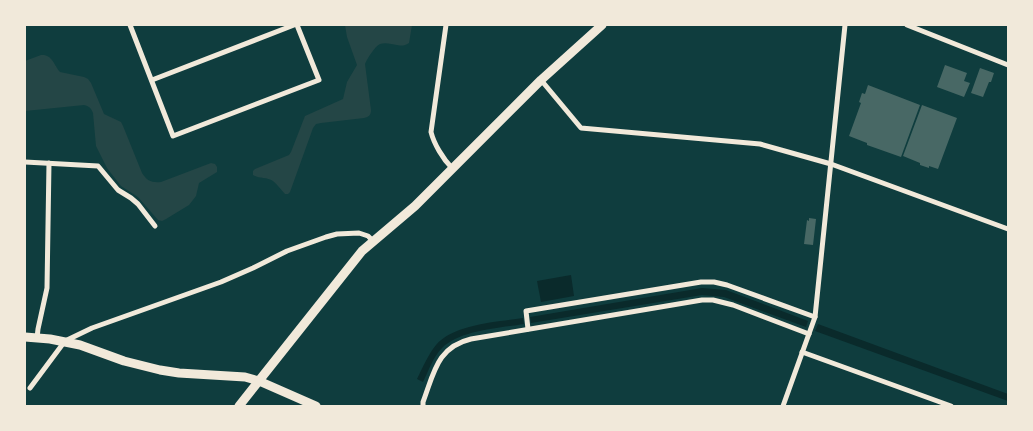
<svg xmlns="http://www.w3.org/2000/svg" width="1033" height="431" viewBox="0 0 1033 431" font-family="Roboto,sans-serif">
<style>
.green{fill:#244646}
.water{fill:#0a2a2b}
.building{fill:#486865}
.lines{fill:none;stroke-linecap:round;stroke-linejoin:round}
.minor{stroke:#f1e9da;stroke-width:5}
.tertiary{stroke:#f1e9da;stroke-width:9}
</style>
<rect width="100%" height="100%" fill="#0f3d3e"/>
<g class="green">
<path d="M 345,25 L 412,25 L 409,43 C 404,46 402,46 397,45 C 392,44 385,42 380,44 C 375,46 367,59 365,64 L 371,110 C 371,115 369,117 364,118 L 321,123 L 316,124 L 313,128 L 290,192 L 288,194 L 285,194 C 281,190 278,185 273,181 C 267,177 259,179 253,175 L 253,171 L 255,169 L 289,155 L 291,152 L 305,116 L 343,99 L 347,82 L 357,65 L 347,37 Z"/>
<path d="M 41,55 C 52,54 54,65 60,72 L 84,77 L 88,79 L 91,83 L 104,114 L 121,122 L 123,126 L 142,173 C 147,181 152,183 161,182 L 211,163 L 215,164 L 217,167 L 217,172 L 199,183 L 196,196 L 189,205 L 166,219 L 162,221 L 158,220 L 138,197 L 121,186 L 107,168 L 96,146 L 93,113 C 91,108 89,106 84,105 L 25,111 L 25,61 Z"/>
</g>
<g class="water">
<path d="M 571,275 L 574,296 L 541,302 L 537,281 Z"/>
<path d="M 702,288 L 726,290 L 808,321 L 806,327 L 724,297 L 702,295 L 531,323 L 530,317 Z"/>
<path d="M 523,318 L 524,324 C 500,328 460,330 442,348 C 433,357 429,370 423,382 L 417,379 C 423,367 428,355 436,345 C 454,324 497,322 523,318 Z"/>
<path d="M 818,324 L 1008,394 L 1008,401 L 815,331 Z"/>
</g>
<g class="building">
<path d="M 945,65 L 967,73 L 964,81 L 970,83 L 964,97 L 937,87 Z"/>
<path d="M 980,68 L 994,73 L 991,82 L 989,82 L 983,97 L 971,93 Z"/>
<path d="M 868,85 L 920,105 L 901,157 L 867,145 L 867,143 L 849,136 L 861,103 L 859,102 L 862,93 L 865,94 Z"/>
<path d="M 922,105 L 957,118 L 938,169 L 929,166 L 929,168 L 920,165 L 920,163 L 903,156 Z"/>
<path d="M 809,218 L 816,219 L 813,245 L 804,244 L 807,220 L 809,221 Z"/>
</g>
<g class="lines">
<g class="minor">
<path d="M 130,25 L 173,136 L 319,80 L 297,25"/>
<path d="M 446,25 L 431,132 C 434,144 443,159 452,168"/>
<path d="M 907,25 L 1008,65"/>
<path d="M 152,80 L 294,25"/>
<path d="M 541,80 L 581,128 L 760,144 L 831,164 L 1008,229"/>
<path d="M 25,162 L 98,166 L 118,190 L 131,198 L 138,204 L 155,226"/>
<path d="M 528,329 L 526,311 L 701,282 L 714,282 L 727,285 L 815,317"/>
<path d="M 37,338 L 38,329 L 47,288 L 49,163"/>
<path d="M 802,352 L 951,406"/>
<path d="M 30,388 L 65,341 L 92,328 L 221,282 L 253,268 L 287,251 L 326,237 L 337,234 L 359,233 L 368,236 L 373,241"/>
<path d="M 423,406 L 423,402 C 434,373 437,347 471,339 L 702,300 L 713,300 L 733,305 L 809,334"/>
<path d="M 783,406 L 815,317 L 845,25"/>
</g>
<g class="tertiary">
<path d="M 25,337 L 50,339 L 80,345 L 124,361 L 160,370 L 179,373 L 245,377 L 259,381 L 316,406"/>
<path d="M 239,406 L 362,251 L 415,206 L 541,80 L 602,25"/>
</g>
</g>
<rect width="1033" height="431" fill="none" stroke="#f1e9da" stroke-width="52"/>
</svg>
